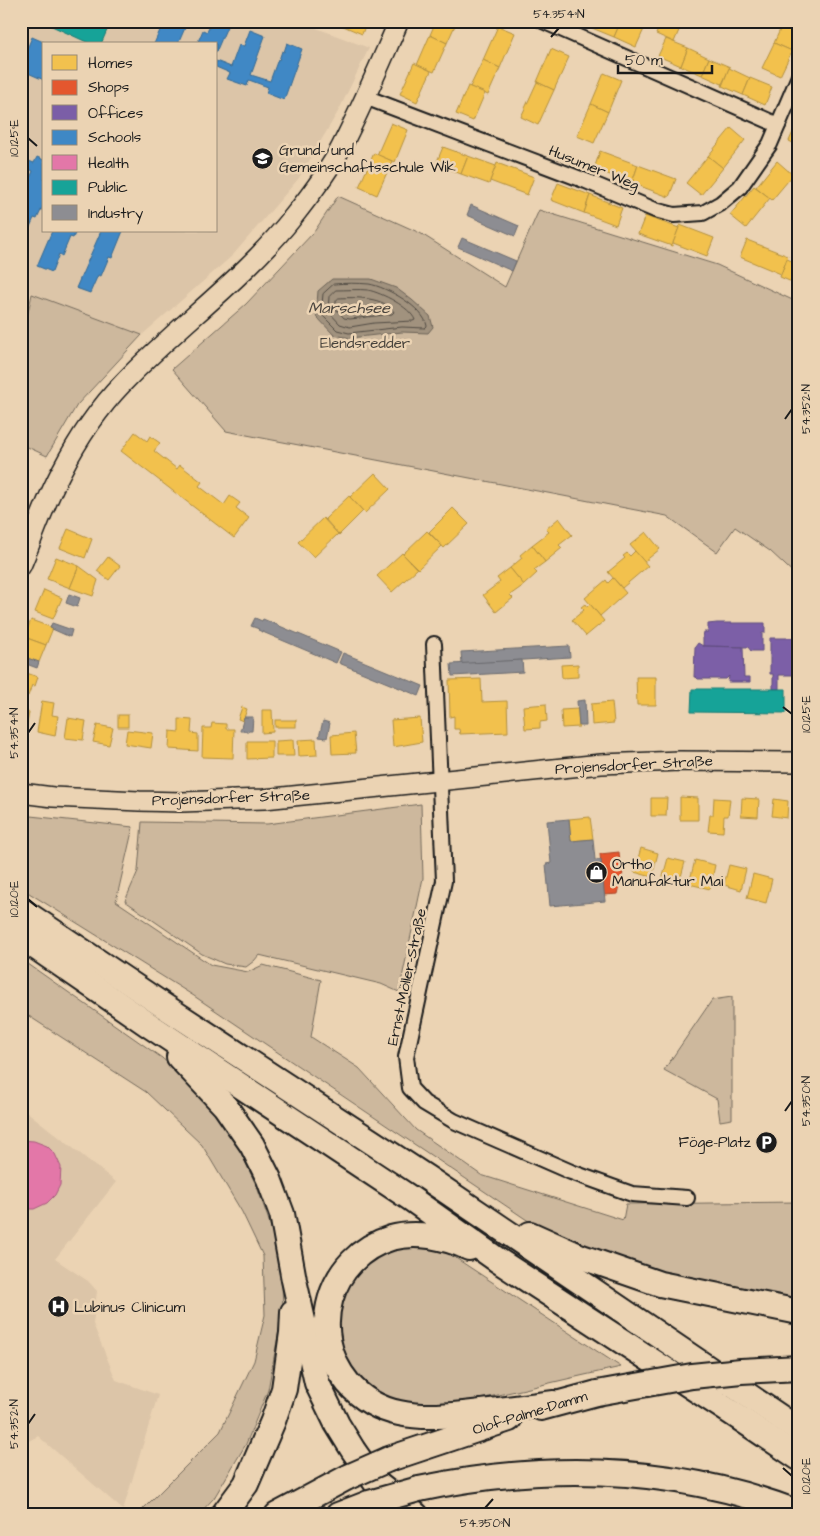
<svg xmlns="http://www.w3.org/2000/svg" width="820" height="1536" viewBox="0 0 820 1536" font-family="'Architects Daughter',sans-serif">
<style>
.built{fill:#dcc5a8;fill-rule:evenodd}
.green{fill:#cdb89d;stroke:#746a5c}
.water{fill:#a1927e;stroke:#6c6357}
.homes{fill:#f2c14e;stroke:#b2903f}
.shops{fill:#e4572e;stroke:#a84529}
.offices{fill:#7b5ea7;stroke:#5e4a7d}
.schools{fill:#3f88c5;stroke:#346892}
.health{fill:#e377a8;stroke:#a75c7e}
.public{fill:#17a398;stroke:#187a73}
.industry{fill:#8d8d92;stroke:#6b6b6f}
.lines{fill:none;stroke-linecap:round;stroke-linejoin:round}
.shore{stroke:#514b43;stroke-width:1}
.street-casing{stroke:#1c1c1c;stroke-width:18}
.secondary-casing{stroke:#1c1c1c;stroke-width:22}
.highway-casing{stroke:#1c1c1c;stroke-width:28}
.street{stroke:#ebd3b3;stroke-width:14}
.secondary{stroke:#ebd3b3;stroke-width:19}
.highway{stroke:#ebd3b3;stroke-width:24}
.highway-bridge-casing{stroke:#1c1c1c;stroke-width:28;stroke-linecap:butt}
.highway-bridge{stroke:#ebd3b3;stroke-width:24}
.ticks{fill:none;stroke:#1c1c1c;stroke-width:2}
.labels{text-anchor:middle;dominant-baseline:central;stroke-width:5;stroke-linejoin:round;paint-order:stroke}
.poi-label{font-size:15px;fill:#1c1c1c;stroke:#ebd3b3;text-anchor:start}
.street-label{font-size:15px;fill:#1c1c1c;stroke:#ebd3b3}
.park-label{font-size:15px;fill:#48433c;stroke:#ebd3b3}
.water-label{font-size:16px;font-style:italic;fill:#4b453e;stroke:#ebd3b3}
.neatline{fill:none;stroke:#1c1c1c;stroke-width:2}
.ticks-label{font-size:12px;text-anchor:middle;fill:#1c1c1c}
</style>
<rect width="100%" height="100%" fill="#ebd3b3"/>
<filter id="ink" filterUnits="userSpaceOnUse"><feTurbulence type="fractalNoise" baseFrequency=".02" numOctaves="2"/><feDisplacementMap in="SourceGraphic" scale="10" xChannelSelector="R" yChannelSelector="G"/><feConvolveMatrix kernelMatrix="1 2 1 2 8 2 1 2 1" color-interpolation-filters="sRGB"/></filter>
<g filter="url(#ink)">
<g class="built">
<path d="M 21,21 L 298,21 L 369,48 L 339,110 L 299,178 L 233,255 L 142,335 L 21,290 ZM 44,44 L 216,44 L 216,231 L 44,231 Z"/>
<path d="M 21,1107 L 116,1182 L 55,1259 L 88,1281 L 97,1291 L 93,1324 L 116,1380 L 158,1395 L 123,1510 L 38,1436 L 21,1445 Z"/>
</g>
<g class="green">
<path d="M 338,196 L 420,233 L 505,287 L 539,210 L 717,265 L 799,303 L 799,578 L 770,551 L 735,527 L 717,552 L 667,516 L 226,431 L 172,369 L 246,304 L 314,232 Z"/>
<path d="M 32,294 L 142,335 L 77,405 L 47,456 L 21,444 L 21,344 Z"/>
<path d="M 421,804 L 423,878 L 399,992 L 381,984 L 259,955 L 254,961 L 246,967 L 225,964 L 202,954 L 125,901 L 138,871 L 142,822 L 267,824 Z"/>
<path d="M 21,815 L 133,827 L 116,901 L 211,965 L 248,972 L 263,965 L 321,980 L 311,1037 L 359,1068 L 416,1130 L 481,1175 L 623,1220 L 626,1204 L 799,1202 L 799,1300 L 663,1273 L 613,1259 L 530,1222 L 194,996 L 21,888 Z"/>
<path d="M 21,959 L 162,1058 L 197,1089 L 219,1114 L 241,1153 L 257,1187 L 268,1218 L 281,1262 L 283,1308 L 268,1390 L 246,1444 L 214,1498 L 198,1515 L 137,1515 L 220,1432 L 254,1361 L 265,1315 L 263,1256 L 242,1212 L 202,1145 L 146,1092 L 21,1011 Z"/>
<path d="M 732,997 L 732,1119 L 720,1121 L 717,1099 L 664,1070 L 712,1000 Z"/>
<path d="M 398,1247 L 439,1247 L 621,1367 C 589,1374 557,1381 525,1389 C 501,1394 478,1400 454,1404 C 415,1411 365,1399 347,1360 C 341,1347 336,1331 338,1316 C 341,1294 351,1271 371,1259 C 379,1254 389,1251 398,1247 Z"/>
</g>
<path class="water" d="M 332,279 L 371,279 L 396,288 L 412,300 L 430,316 L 433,327 L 428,333 L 402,332 L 350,338 L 334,335 L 316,316 L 318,291 Z"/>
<g class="homes">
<path d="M 343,21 L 367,21 L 362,34 L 341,25 Z"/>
<path d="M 436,21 L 457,21 L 447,43 L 430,35 Z"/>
<path d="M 595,21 L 621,21 L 614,37 L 592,28 Z"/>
<path d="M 621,21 L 628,21 L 644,29 L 636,47 L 614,37 Z"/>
<path d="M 662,21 L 683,21 L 674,42 L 656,34 Z"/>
<path d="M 784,21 L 791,21 L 799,25 L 799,35 L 792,51 L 774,43 Z"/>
<path d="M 498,26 L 515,33 L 500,68 L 483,60 Z"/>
<path d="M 430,35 L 447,43 L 434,72 L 417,65 Z"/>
<path d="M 666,39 L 688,48 L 681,66 L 658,56 Z"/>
<path d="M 774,43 L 792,51 L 780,76 L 762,68 Z"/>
<path d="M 688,48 L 709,58 L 702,75 L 681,66 Z"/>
<path d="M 551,49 L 569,57 L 554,90 L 537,82 Z"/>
<path d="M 709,58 L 730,67 L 722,84 L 702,75 Z"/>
<path d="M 483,60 L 500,68 L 488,95 L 470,87 Z"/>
<path d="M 414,63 L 431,71 L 417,102 L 400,94 Z"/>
<path d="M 729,68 L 750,78 L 743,95 L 722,86 Z"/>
<path d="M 604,73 L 621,80 L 608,112 L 591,104 Z"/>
<path d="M 750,78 L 772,87 L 765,105 L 743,95 Z"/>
<path d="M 537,82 L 554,90 L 538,125 L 521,117 Z"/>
<path d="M 468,86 L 485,93 L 473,121 L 456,114 Z"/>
<path d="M 591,104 L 608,112 L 594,143 L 577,136 Z"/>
<path d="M 391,123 L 408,130 L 395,162 L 377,155 Z"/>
<path d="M 797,123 L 799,124 L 799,146 L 789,141 Z"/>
<path d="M 731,128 L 745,140 L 723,168 L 708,156 Z"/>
<path d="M 443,147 L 468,156 L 461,174 L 436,164 Z"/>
<path d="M 600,151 L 638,165 L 632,183 L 594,169 Z"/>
<path d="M 374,153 L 392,161 L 377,195 L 359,187 Z"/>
<path d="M 468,156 L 496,166 L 489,184 L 461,174 Z"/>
<path d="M 708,156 L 723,168 L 701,195 L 686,183 Z"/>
<path d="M 777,161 L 793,175 L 772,200 L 756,187 Z"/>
<path d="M 497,163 L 534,177 L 527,195 L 490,181 Z"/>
<path d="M 638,165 L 676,179 L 669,197 L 632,183 Z"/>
<path d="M 558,183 L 590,195 L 584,213 L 551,200 Z"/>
<path d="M 754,186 L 770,198 L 746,228 L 730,215 Z"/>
<path d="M 590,195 L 622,208 L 616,225 L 584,213 Z"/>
<path d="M 645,216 L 679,228 L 672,246 L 638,234 Z"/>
<path d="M 680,225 L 714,238 L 707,256 L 673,243 Z"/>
<path d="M 747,240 L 788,256 L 781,274 L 740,257 Z"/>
<path d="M 787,259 L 799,264 L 799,285 L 780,277 Z"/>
<path d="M 135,432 L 147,441 L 150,436 L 160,443 L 154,451 L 177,469 L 180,465 L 202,482 L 199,486 L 224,505 L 230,496 L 240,503 L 236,508 L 249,518 L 234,538 L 121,451 Z"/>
<path d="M 375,473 L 390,489 L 365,513 L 350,497 Z"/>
<path d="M 349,496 L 363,511 L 339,535 L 325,519 Z"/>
<path d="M 453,508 L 469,524 L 444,548 L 429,532 Z"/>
<path d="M 323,518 L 338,534 L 314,557 L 298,542 Z"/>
<path d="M 559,518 L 572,535 L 559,545 L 562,548 L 545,562 L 532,545 L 549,532 L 546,529 Z"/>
<path d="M 68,529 L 92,539 L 85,558 L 60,548 Z"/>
<path d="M 427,531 L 442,546 L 418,569 L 403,554 Z"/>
<path d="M 646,532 L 660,549 L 644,562 L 630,545 Z"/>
<path d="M 532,545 L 545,562 L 534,570 L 537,573 L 524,585 L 510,568 L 522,558 L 520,555 Z"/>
<path d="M 635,551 L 648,566 L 622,588 L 608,572 L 625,558 L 623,556 L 627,553 L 630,556 Z"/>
<path d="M 402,553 L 417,569 L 392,592 L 377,576 Z"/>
<path d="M 56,557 L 79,566 L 70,588 L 47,579 Z"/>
<path d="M 108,557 L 120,566 L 109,580 L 97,571 Z"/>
<path d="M 79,566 L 98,580 L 93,596 L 70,588 Z"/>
<path d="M 510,568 L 524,585 L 510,595 L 513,598 L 496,612 L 483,595 L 500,582 L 497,578 Z"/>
<path d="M 613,578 L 626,593 L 600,616 L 585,598 L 606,580 L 608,583 Z"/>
<path d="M 44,590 L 62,598 L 53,619 L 35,612 Z"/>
<path d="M 585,604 L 587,607 L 590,604 L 604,621 L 586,636 L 572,620 L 584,610 L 581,607 Z"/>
<path d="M 31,620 L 53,628 L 46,645 L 24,637 Z"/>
<path d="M 24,637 L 46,645 L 39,662 L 21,656 L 21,645 Z"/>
<path d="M 578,664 L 578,677 L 562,678 L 561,665 Z"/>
<path d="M 21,671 L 38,677 L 35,686 L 32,685 L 28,696 L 21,693 Z"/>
<path d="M 636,677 L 656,677 L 656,705 L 637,705 Z"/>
<path d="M 481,679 L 482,702 L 507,701 L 508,732 L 460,734 L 459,729 L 454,729 L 454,716 L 450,717 L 449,680 Z"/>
<path d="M 42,701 L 54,703 L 52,715 L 58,716 L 55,736 L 37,732 Z"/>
<path d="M 612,702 L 614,723 L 592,725 L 591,704 Z"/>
<path d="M 546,704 L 547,721 L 540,722 L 540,728 L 525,729 L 523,706 Z"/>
<path d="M 242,707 L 247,709 L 243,721 L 238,719 Z"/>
<path d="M 578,709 L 579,727 L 562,728 L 561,710 Z"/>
<path d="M 21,710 L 29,712 L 26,731 L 21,730 Z"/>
<path d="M 262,710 L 272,710 L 273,732 L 262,733 Z"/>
<rect x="118" y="715" width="10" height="12"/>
<path d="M 68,718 L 86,721 L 83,740 L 65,738 Z"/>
<path d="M 420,718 L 422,742 L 393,747 L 391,720 Z"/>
<path d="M 179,719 L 192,720 L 191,733 L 198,734 L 198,751 L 169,749 L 170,731 L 179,732 Z"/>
<rect x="275" y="720" width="21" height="7"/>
<path d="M 212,723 L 226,724 L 226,729 L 234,729 L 233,758 L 202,757 L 203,728 L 211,728 Z"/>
<path d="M 97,725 L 113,728 L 109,745 L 93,742 Z"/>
<path d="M 127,730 L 153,733 L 151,748 L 125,744 Z"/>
<path d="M 354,733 L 356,753 L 332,754 L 331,735 Z"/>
<path d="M 316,739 L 317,755 L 299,756 L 298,740 Z"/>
<path d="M 293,740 L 294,756 L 276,756 L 276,741 Z"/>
<path d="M 247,741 L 272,741 L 272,758 L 247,759 Z"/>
<path d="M 680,797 L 698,798 L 698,820 L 680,820 Z"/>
<path d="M 651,798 L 667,798 L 666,816 L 651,816 Z"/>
<path d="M 714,798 L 730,799 L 728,816 L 724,816 L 723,832 L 708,831 L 710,815 L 713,815 Z"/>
<path d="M 742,798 L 759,799 L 758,817 L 741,816 Z"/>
<path d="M 774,799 L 788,801 L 787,818 L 772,816 Z"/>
<path d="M 590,817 L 593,839 L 571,841 L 569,819 Z"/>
<path d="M 641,848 L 658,853 L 652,877 L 634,872 Z"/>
<path d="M 668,858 L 685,862 L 679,884 L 662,880 Z"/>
<path d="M 695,860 L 715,865 L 710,889 L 689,884 Z"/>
<path d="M 729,865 L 746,869 L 741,890 L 724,885 Z"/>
<path d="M 753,874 L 772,879 L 766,903 L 747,898 Z"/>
</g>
<path class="shops" d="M 619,852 L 620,863 L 625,864 L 618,894 L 604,895 L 600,854 Z"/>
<g class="offices">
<path d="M 717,623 L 765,623 L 765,633 L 762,633 L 762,651 L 751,651 L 748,647 L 703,646 L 703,637 L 704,632 L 708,632 L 708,624 Z"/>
<path d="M 770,638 L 797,638 L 797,675 L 779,675 L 779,689 L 773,689 L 773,674 L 770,674 Z"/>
<path d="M 698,643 L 703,646 L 743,647 L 744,677 L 750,677 L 750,682 L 728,682 L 729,676 L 726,679 L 698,679 L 696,677 L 694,677 L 695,647 Z"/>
</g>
<g class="schools">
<path d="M 164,21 L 188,21 L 178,44 L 154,44 Z"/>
<path d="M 212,21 L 229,22 L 216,52 L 216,44 L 197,44 L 203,30 L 207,32 Z"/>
<path d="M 250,30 L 265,36 L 251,75 L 270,81 L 278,59 L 279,60 L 282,51 L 284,52 L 287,43 L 302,49 L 284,100 L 266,93 L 268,87 L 249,80 L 247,86 L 227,79 L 230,73 L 216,67 L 216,61 L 231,67 L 239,45 L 244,46 Z"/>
<path d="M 32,37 L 48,44 L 44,44 L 44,80 L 21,70 L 21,63 Z"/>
<path d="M 37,157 L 44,160 L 44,204 L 37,219 L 34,218 L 25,238 L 22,237 L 21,238 L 21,199 L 33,171 L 21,165 L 21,158 L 34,163 Z"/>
<path d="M 52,231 L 76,231 L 73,238 L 70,237 L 62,256 L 59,254 L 52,272 L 37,266 Z"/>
<path d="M 101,231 L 123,231 L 112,258 L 109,257 L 101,276 L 98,275 L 90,293 L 76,288 Z"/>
</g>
<path class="health" d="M 21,1140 L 34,1141 L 47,1146 L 55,1154 L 61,1167 L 60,1185 L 55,1195 L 47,1203 L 34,1209 L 21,1209 Z"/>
<g class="public">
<path d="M 41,21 L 111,21 L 101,44 L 91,44 Z"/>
<path d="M 692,689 L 786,689 L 786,713 L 691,712 Z"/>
</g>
<g class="industry">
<path d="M 471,205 L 519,226 L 515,236 L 467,215 Z"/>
<path d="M 462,238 L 516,261 L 512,271 L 458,247 Z"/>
<path d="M 69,594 L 80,598 L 77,607 L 66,603 Z"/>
<path d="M 255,618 L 262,621 L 263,619 L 341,652 L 336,663 L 258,630 L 259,629 L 251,626 Z"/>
<path d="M 52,623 L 72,630 L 70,637 L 50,628 Z"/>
<path d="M 569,646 L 570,657 L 462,664 L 461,652 Z"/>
<path d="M 343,653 L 423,686 L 419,696 L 339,663 Z"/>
<path d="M 21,656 L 39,662 L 37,668 L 21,662 Z"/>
<path d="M 522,660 L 523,672 L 452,676 L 451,664 Z"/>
<path d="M 585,700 L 586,726 L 579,726 L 577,701 Z"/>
<path d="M 244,717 L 253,717 L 252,731 L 240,731 Z"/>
<path d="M 323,721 L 330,723 L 327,738 L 319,737 Z"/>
<path d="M 569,819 L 571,841 L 593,839 L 595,860 L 601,860 L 605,901 L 550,906 L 546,864 L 551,863 L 547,821 Z"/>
</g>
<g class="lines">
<g class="shore">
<path d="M 334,284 C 345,283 358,283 369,284 C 387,287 424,308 427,326 L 425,328 L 402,327 L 349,333 L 337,330 L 321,314 L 323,294 Z"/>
<path d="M 336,290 C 346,290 359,289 368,290 C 382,293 410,307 415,320 L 413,321 L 374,323 L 350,327 L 340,324 L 328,311 L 329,297 Z"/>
<path d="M 339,298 C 355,297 385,297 394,312 L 392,314 L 350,319 L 344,318 L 336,309 L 336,301 Z"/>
</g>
<defs>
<g id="street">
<path d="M 543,21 L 778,125"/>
<path d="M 365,97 L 586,181 L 655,210 L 674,215 L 703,213 L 721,203 L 740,187 L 770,144 L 799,76"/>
<path d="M 434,644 L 444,881 L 406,1057 L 410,1088 L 424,1103 L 454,1121 L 571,1172 L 632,1194 L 687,1198"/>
</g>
<g id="secondary">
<path d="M 21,566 C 34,535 45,502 61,472 C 77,441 99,408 123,383 C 178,325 243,280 293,217 C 309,197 324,177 337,155 C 360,112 379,66 399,21"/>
<path d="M 21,793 L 53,797 L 139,801 L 182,802 L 264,799 L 601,764 L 680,761 L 799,762"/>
</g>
<g id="highway">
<path d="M 21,910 L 164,1006 L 427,1178 L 799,1430"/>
<path d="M 21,937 L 149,1025 L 410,1198 L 499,1261 L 732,1413 L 799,1458"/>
<path d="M 179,1057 L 225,1106 L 252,1145 L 269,1179 L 282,1214 L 294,1280 L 317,1383 L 337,1424 L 353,1450 L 376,1483 L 416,1515"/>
<path d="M 530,1234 L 579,1256 L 660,1284 L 799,1312"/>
<path d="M 469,1248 C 445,1237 416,1231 391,1238 C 328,1257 307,1333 348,1383 C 361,1398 379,1409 399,1413 C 427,1419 455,1415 482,1412 C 506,1409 530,1406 554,1403"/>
<path d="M 541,1408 L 597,1393"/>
<path d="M 389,1459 L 509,1419"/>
<path d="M 419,1489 C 547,1462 675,1465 799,1513"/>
<path d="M 223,1515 L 246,1484 L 273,1421 L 284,1389 L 292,1333 L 293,1312"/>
<path d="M 277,1515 L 348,1477"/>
<path d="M 338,1515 L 369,1503"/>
</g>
</defs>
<use href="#street" class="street-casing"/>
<use href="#secondary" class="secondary-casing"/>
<use href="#highway" class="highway-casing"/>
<use href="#street" class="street"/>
<use href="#secondary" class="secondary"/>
<use href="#highway" class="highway"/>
<defs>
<g id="highway-bridge">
<path d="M 597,1393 L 692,1376 L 741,1371 L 799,1368"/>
<path d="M 348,1477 L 389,1459"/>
<path d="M 369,1503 L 419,1489"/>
</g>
</defs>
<use href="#highway-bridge" class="highway-bridge-casing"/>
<use href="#highway-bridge" class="highway-bridge"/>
</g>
</g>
<path class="ticks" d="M 551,37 L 559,28M 28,138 L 37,146M 785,419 L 792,409M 783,707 L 792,714M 28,733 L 35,723M 28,899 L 37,907M 785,1111 L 792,1101M 28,1424 L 35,1414M 783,1468 L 792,1476M 485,1508 L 493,1499"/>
<defs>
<symbol id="school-disc" viewBox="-11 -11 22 22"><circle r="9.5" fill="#1c1c1c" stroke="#ebd3b3"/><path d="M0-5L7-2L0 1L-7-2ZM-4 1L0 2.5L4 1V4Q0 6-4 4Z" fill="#fff"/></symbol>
<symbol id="shop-disc" viewBox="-11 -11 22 22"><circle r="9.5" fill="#1c1c1c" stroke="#ebd3b3"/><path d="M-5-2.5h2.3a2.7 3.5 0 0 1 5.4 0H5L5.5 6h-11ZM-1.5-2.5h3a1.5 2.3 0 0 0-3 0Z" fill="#fff"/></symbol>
<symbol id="parking-disc" viewBox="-11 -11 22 22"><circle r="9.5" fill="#1c1c1c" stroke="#ebd3b3"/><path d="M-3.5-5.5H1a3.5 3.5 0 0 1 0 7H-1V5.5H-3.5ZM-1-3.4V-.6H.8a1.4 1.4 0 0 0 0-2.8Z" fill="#fff"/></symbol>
<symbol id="hospital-disc" viewBox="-11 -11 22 22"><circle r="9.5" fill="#1c1c1c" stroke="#ebd3b3"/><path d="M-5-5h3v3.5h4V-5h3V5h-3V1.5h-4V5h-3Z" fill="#fff"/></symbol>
</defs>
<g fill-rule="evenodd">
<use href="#school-disc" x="250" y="146" width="25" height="25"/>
<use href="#shop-disc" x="584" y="860" width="25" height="25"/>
<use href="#parking-disc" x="754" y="1130" width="25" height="25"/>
<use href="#hospital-disc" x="46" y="1294" width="25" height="25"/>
</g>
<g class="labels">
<g class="poi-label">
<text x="279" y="150">Grund- und<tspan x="279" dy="17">Gemeinschaftsschule Wik</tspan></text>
<text x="612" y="864">Ortho<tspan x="612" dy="17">Manufaktur Mai</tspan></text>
<text x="751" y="1142" text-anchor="end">Föge-Platz</text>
<text x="74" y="1307">Lubinus Clinicum</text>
</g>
<g class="street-label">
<text transform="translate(594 168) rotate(22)">Husumer Weg</text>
<text transform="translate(634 765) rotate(-3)">Projensdorfer Straße</text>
<text transform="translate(231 798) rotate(-2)">Projensdorfer Straße</text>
<text transform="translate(407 977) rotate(-78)">Ernst-Möller-Straße</text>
<text transform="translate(530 1413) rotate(-17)">Olof-Palme-Damm</text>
</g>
<g class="park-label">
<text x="365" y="343">Elendsredder</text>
</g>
<g class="water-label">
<text x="349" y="308">Marschsee</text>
</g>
</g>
<rect width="820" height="1536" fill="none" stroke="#ebd3b3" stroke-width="55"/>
<rect x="42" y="42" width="175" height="190" fill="#ebd3b3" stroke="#988a77"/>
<rect x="52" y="55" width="25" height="15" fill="#f2c14e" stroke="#988a77"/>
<text x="88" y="68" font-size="15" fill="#1c1c1c">Homes</text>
<rect x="52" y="80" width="25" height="15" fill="#e4572e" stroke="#988a77"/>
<text x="88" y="92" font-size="15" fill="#1c1c1c">Shops</text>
<rect x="52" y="105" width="25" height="15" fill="#7b5ea7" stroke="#988a77"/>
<text x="88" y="118" font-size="15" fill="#1c1c1c">Offices</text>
<rect x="52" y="130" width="25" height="15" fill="#3f88c5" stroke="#988a77"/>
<text x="88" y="142" font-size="15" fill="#1c1c1c">Schools</text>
<rect x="52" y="155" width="25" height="15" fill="#e377a8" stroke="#988a77"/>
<text x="88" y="168" font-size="15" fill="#1c1c1c">Health</text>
<rect x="52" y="180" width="25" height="15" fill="#17a398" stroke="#988a77"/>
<text x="88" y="192" font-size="15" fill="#1c1c1c">Public</text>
<rect x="52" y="205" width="25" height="15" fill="#8d8d92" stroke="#988a77"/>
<text x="88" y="218" font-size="15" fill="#1c1c1c">Industry</text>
<path d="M618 65v8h94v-8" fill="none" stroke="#1c1c1c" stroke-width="2.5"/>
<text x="625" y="65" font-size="15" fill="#1c1c1c" stroke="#ebd3b3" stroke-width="4" paint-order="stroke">50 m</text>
<rect x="28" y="28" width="764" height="1480" class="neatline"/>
<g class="ticks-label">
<text x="559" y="18">54.354°N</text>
<text transform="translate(14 138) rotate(-90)" y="4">10.125°E</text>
<text transform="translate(806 409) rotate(-90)" y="4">54.352°N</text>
<text transform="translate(806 714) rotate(-90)" y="4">10.125°E</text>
<text transform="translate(14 733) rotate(-90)" y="4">54.354°N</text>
<text transform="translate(14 899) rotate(-90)" y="4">10.120°E</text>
<text transform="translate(806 1101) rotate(-90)" y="4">54.350°N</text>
<text transform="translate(14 1424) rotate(-90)" y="4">54.352°N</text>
<text transform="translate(806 1476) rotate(-90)" y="4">10.120°E</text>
<text x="485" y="1527">54.350°N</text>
</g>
</svg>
